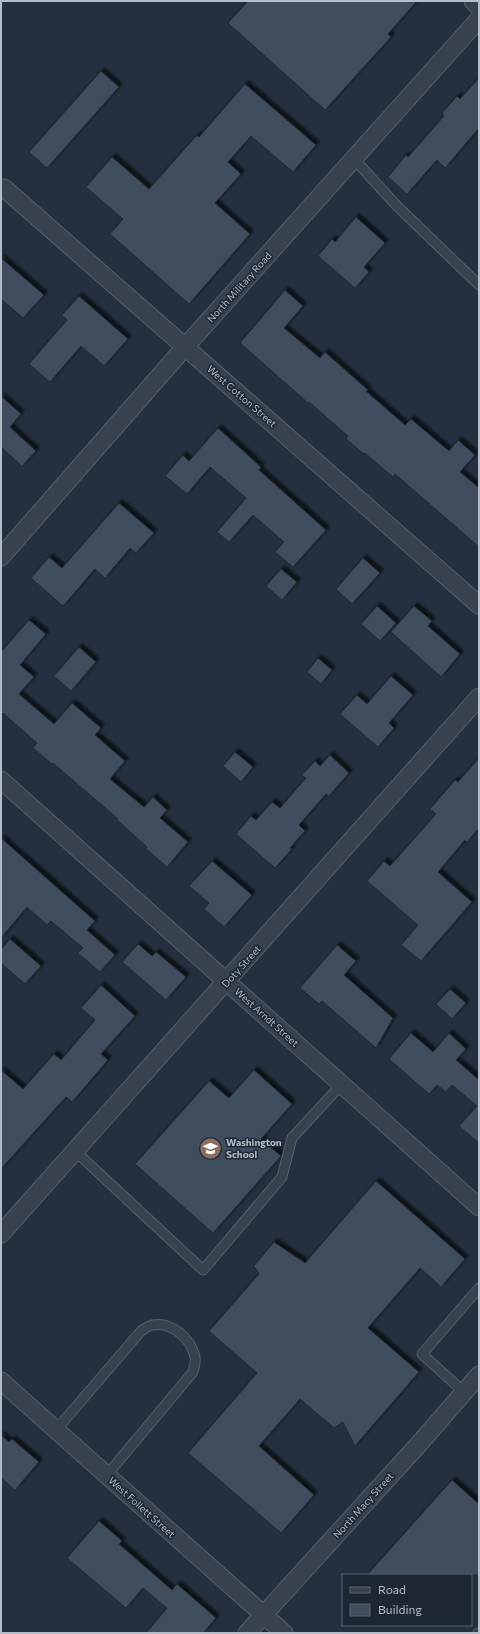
<svg xmlns="http://www.w3.org/2000/svg" width="480" height="1634" viewBox="0 0 480 1634" font-family="Commissioner,sans-serif">
<style>
.building{fill:#404e5f;stroke:#1f2936;filter:url(#shadow)}
.lines{fill:none;stroke-linecap:round;stroke-linejoin:round}
.lane-casing{stroke:#56606d;stroke-width:11}
.street-casing{stroke:#56606d;stroke-width:19}
.lane{stroke:#38424f;stroke-width:9}
.street{stroke:#38424f;stroke-width:17}
.labels{text-anchor:middle;dominant-baseline:central;stroke-width:3;stroke-linejoin:round;paint-order:stroke}
.street-label{font-size:10px;fill:#b4bdca;stroke:#1d2734}
.poi-label{font-size:10px;font-weight:bold;fill:#b4bdca;stroke:#1d2734;text-anchor:start}
</style>
<defs>
<filter id="shadow"><feDropShadow dx="3.5" dy="-3.5" stdDeviation="1" flood-color="#0009"/></filter>
</defs>
<rect width="100%" height="100%" fill="#24303f"/>
<g class="building">
<path d="M 248,1 L 417,1 L 388,34 L 391,37 L 325,110 L 228,23 Z"/>
<path d="M 101,71 L 119,87 L 47,168 L 29,152 Z"/>
<path d="M 479,78 L 479,128 L 445,168 L 437,160 L 407,194 L 388,177 L 406,155 L 408,157 L 444,116 L 442,113 L 457,96 L 460,99 Z"/>
<path d="M 245,84 L 316,145 L 293,172 L 251,136 L 228,162 L 241,174 L 215,203 L 250,234 L 189,304 L 110,234 L 123,219 L 86,187 L 112,157 L 149,189 L 197,135 L 199,137 Z"/>
<path d="M 356,217 L 385,243 L 364,267 L 369,272 L 355,288 L 318,256 L 332,239 L 335,242 Z"/>
<path d="M 1,258 L 44,295 L 23,318 L 1,299 Z"/>
<path d="M 285,290 L 303,306 L 284,328 L 320,358 L 325,352 L 368,390 L 366,391 L 405,425 L 411,419 L 449,451 L 458,440 L 475,455 L 460,472 L 479,488 L 479,547 L 395,474 L 393,477 L 365,453 L 364,454 L 346,439 L 348,436 L 309,402 L 308,403 L 240,343 Z"/>
<path d="M 79,296 L 128,339 L 104,366 L 81,346 L 50,382 L 29,364 L 67,320 L 62,315 Z"/>
<path d="M 1,396 L 21,414 L 10,427 L 36,451 L 22,466 L 1,447 Z"/>
<path d="M 218,428 L 261,467 L 259,470 L 326,530 L 293,567 L 275,552 L 284,542 L 253,515 L 229,542 L 217,532 L 246,498 L 210,467 L 187,494 L 165,476 L 183,455 L 189,461 Z"/>
<path d="M 119,503 L 154,533 L 136,553 L 130,548 L 105,578 L 95,569 L 63,606 L 31,578 L 49,557 L 62,568 Z"/>
<path d="M 363,558 L 380,573 L 352,604 L 336,589 Z"/>
<path d="M 281,569 L 297,582 L 282,600 L 266,586 Z"/>
<path d="M 377,606 L 396,623 L 380,641 L 361,624 Z"/>
<path d="M 414,606 L 432,621 L 428,626 L 460,654 L 441,677 L 391,632 Z"/>
<path d="M 29,620 L 46,634 L 20,665 L 34,677 L 19,694 L 54,724 L 72,703 L 101,728 L 95,735 L 125,761 L 110,779 L 144,807 L 153,797 L 167,810 L 160,818 L 188,842 L 167,867 L 145,848 L 147,847 L 117,820 L 118,819 L 53,763 L 52,764 L 33,748 L 37,743 L 3,713 L 1,715 L 1,652 Z"/>
<path d="M 79,647 L 96,662 L 71,691 L 54,676 Z"/>
<path d="M 318,658 L 332,670 L 321,684 L 307,672 Z"/>
<path d="M 391,676 L 413,695 L 389,723 L 394,728 L 378,747 L 340,714 L 357,695 L 367,704 Z"/>
<path d="M 235,752 L 253,767 L 241,782 L 223,766 Z"/>
<path d="M 330,755 L 349,773 L 329,796 L 326,794 L 299,825 L 305,831 L 290,848 L 292,849 L 275,868 L 236,834 L 251,816 L 256,820 L 272,802 L 280,808 L 306,778 L 302,775 L 315,761 L 320,766 Z"/>
<path d="M 479,758 L 479,828 L 467,842 L 465,840 L 438,872 L 472,902 L 421,961 L 401,945 L 418,925 L 367,881 L 384,861 L 390,866 L 436,814 L 430,809 L 455,780 L 458,782 Z"/>
<path d="M 1,838 L 95,921 L 87,930 L 115,955 L 100,972 L 78,953 L 83,948 L 51,921 L 47,925 L 27,907 L 1,938 Z"/>
<path d="M 212,861 L 252,895 L 224,927 L 204,909 L 209,903 L 189,886 Z"/>
<path d="M 10,939 L 41,966 L 25,984 L 1,963 L 1,950 Z"/>
<path d="M 138,944 L 152,956 L 156,952 L 186,977 L 166,1000 L 122,962 Z"/>
<path d="M 337,945 L 356,961 L 344,975 L 393,1018 L 376,1048 L 322,1001 L 319,1004 L 300,988 Z"/>
<path d="M 101,985 L 135,1016 L 101,1054 L 108,1060 L 72,1102 L 66,1097 L 1,1169 L 1,1070 L 23,1089 L 54,1054 L 61,1060 L 95,1020 L 81,1008 Z"/>
<path d="M 450,989 L 466,1003 L 452,1019 L 436,1004 Z"/>
<path d="M 411,1033 L 433,1052 L 449,1033 L 466,1049 L 456,1060 L 479,1080 L 479,1143 L 459,1126 L 477,1106 L 452,1085 L 446,1092 L 437,1085 L 429,1094 L 389,1059 Z"/>
<path d="M 254,1070 L 292,1104 L 261,1139 L 281,1156 L 213,1233 L 135,1164 L 209,1081 L 229,1098 Z"/>
<path d="M 376,1181 L 465,1259 L 441,1287 L 420,1268 L 368,1328 L 419,1372 L 355,1446 L 343,1422 L 334,1428 L 300,1399 L 259,1446 L 314,1495 L 281,1533 L 188,1453 L 257,1373 L 209,1331 L 259,1274 L 254,1266 L 274,1242 L 305,1263 Z"/>
<path d="M 1,1435 L 9,1442 L 12,1439 L 39,1462 L 15,1490 L 1,1478 Z"/>
<path d="M 452,1480 L 479,1504 L 479,1575 L 367,1575 Z"/>
<path d="M 99,1521 L 122,1541 L 119,1544 L 172,1590 L 177,1584 L 216,1618 L 203,1633 L 146,1633 L 167,1608 L 143,1588 L 126,1608 L 67,1558 Z"/>
</g>
<g class="lines">
<defs>
<g id="lane">
<path d="M 354,159 L 397,206 L 479,285"/>
<path d="M 75,1151 L 203,1270 L 282,1177 L 292,1138 L 342,1084"/>
<path d="M 464,1392 L 422,1354 L 479,1288"/>
<path d="M 56,1430 L 141,1331 C 144,1329 148,1326 152,1325 C 172,1321 191,1339 195,1357 C 196,1362 194,1368 193,1372 L 106,1476"/>
<path d="M 478,1633 L 479,1633"/>
</g>
<g id="street">
<path d="M 473,1 L 479,7"/>
<path d="M 4,188 L 479,605"/>
<path d="M 1,557 L 185,347 L 479,19"/>
<path d="M 1,780 L 479,1207"/>
<path d="M 1,1234 L 479,697"/>
<path d="M 1,1381 L 284,1633"/>
<path d="M 247,1633 L 419,1444 L 479,1375"/>
</g>
</defs>
<use href="#lane" class="lane-casing"/>
<use href="#street" class="street-casing"/>
<use href="#lane" class="lane"/>
<use href="#street" class="street"/>
</g>
<defs>
<symbol id="school-disc" viewBox="-11 -11 22 22"><circle r="9.5" fill="#8d6e63" stroke="#1d2734"/><path d="M0-5L7-2L0 1L-7-2ZM-4 1L0 2.5L4 1V4Q0 6-4 4Z" fill="#fff"/></symbol>
</defs>
<g fill-rule="evenodd">
<use href="#school-disc" x="198" y="1136" width="25" height="25"/>
</g>
<g class="labels">
<g class="street-label">
<text transform="translate(239 287) rotate(-48)">North Military Road</text>
<text transform="translate(242 396) rotate(41)">West Cotton Street</text>
<text transform="translate(241 966) rotate(-48)">Doty Street</text>
<text transform="translate(267 1017) rotate(42)">West Arndt Street</text>
<text transform="translate(363 1505) rotate(-48)">North Macy Street</text>
<text transform="translate(142 1507) rotate(42)">West Follett Street</text>
</g>
<g class="poi-label">
<text x="226" y="1142">Washington<tspan x="226" dy="12">School</tspan></text>
</g>
</g>
<rect width="480" height="1634" fill="none" stroke="#b4bdca" stroke-width="4"/>
<rect x="342" y="1574" width="130" height="52" fill="#1d2734" stroke="#596370"/>
<rect x="350" y="1587" width="20" height="6" fill="#38424f" stroke="#596370"/>
<text x="378" y="1594" font-size="12" fill="#b4bdca">Road</text>
<rect x="350" y="1604" width="20" height="12" fill="#404e5f" stroke="#596370"/>
<text x="378" y="1614" font-size="12" fill="#b4bdca">Building</text>
</svg>
